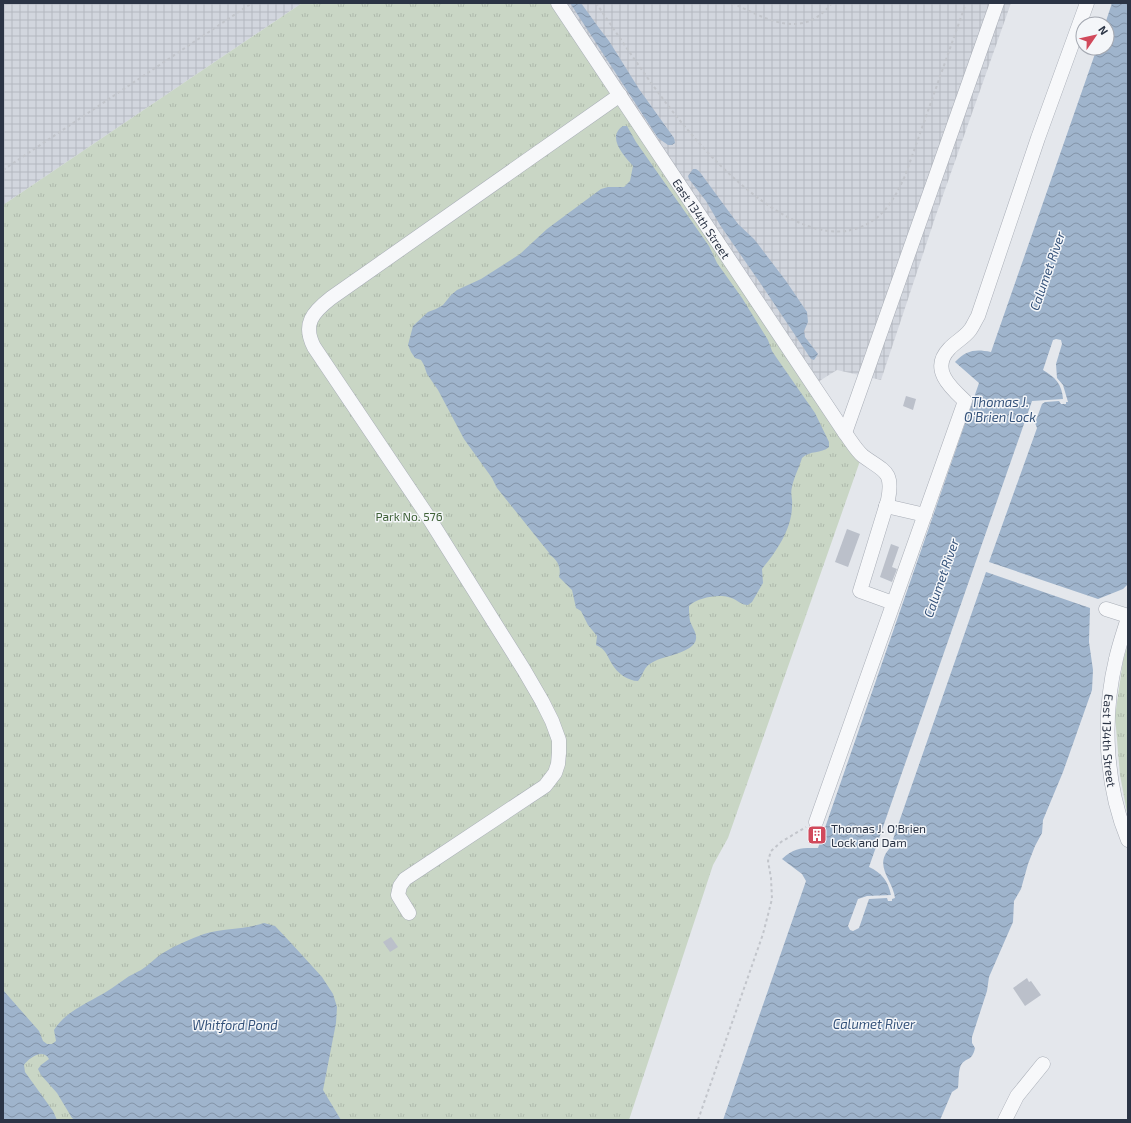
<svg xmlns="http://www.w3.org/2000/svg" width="1131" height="1123" viewBox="0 0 1131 1123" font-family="'Exo 2',sans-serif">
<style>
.industrial{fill:url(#industrial-grid)}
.park{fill:url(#park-tufts)}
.water{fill:url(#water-waves)}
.building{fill:#bbc0ca}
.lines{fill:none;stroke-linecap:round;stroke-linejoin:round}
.minor-casing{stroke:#a9aeb7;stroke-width:15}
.path{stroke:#c2c5cb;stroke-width:2;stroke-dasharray:3 3;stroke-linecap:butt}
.minor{stroke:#f7f8fa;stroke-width:14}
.labels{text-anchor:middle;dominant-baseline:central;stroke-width:3;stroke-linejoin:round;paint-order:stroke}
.street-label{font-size:12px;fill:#2b3445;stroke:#f4f6f9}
.park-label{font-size:12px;fill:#3f6138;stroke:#f4f6f9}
.poi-label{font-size:12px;fill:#2b3445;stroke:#f4f6f9;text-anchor:start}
.water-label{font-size:13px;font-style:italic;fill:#34527a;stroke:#f4f6f9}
</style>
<defs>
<pattern id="industrial-grid" width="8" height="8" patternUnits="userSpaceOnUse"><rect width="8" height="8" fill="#d2d6de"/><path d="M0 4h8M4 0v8" fill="none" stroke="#b4b8c0"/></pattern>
<pattern id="park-tufts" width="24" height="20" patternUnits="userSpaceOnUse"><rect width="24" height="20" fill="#c9d6c5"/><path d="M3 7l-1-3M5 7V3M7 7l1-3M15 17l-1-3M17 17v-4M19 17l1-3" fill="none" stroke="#adb8ab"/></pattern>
<pattern id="water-waves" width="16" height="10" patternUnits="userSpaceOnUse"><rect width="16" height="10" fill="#9fb4cc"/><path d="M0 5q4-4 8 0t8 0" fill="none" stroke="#8293a7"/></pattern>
</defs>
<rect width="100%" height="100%" fill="#e4e7ec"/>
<g class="industrial">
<path d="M 3,3 L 302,3 L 3,205 Z"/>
<path d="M 558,3 L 1011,3 L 936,215 L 881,380 L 837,370 L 813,385 Z"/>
</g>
<g class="park">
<path d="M 302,3 L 557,3 L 860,461 L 728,838 L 713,865 L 629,1120 L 3,1120 L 3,205 Z"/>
<path d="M 1128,644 L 1128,818 L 1120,775 L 1115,716 L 1123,661 Z"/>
</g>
<g class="water">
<path d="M 570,3 L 581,3 L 599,28 L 609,41 L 639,89 L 674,138 L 675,143 L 672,145 L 668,145 L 658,138 Z"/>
<path d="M 1112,3 L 1128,3 L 1128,584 L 1123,589 L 1098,599 L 989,562 L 1037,428 L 1035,423 L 1042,404 L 1045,402 L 1059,401 L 1061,404 L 1066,404 L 1066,402 L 1068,402 L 1063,385 L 1057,378 L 1056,364 L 1062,344 L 1061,340 L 1056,339 L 1053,340 L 1043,370 C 1055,377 1062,384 1063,399 L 1032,401 L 869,867 C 882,873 888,881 891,895 L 867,896 L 858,899 L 848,926 L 850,930 L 853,931 L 859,928 L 869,899 L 887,898 L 888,901 L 892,901 L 892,899 L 895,898 C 893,880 873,866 890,848 L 986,572 L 1090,608 L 1089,642 L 1093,670 L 1092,690 L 1063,772 L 1043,820 L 1042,833 L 1035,846 L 1028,864 L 1021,889 L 1014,901 L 1013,922 L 989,977 L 987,991 L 972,1037 L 972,1043 L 975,1048 C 972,1062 966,1057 961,1065 C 958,1071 959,1081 958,1088 L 952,1092 L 940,1120 L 723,1120 L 806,881 L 802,874 L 782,859 C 795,847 802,848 818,848 L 979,383 L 955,362 C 967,350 975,349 991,352 L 1097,48 L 1107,48 L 1107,24 L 1105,24 Z"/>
<path d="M 623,126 L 627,126 L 636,142 L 709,246 L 717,263 L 742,298 L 768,340 L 772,351 L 776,357 L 815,413 L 829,442 L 829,447 C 821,454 810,450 802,458 C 799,468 794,477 792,487 C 790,494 793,499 792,506 C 792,529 776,552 762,569 L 763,583 L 752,602 L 748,605 C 740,605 736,598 728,597 C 717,594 697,598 689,606 C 689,611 689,616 690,621 C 692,627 697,633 696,639 C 694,653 663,656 653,662 C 643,667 644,674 638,681 C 628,681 617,673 612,664 C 607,656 606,649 596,645 L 597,636 L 588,625 L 581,611 L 576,608 L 572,590 L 559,577 C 562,566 556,558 547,553 L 550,554 L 497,488 L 492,478 L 464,439 L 438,390 L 427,374 L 424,365 L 421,360 L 415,358 L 411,352 L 408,345 L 413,326 L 428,312 L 436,309 L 443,305 L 451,295 L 457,290 L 481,279 L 520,254 L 547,229 L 601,189 L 608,187 L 624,187 L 630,181 L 633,166 C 624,156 606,137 623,126 Z"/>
<path d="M 693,169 L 696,169 L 699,171 L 738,224 L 754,239 L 786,281 L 807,312 L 808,322 L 804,331 L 805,337 L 818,354 L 814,360 L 811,359 L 765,290 L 720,225 L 706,201 L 689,179 L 688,176 Z"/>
<path d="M 264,923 L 275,926 L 291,943 L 322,977 L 333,994 L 337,1007 L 336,1023 L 323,1090 L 341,1120 L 75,1120 L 72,1118 L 57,1093 L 41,1075 L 38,1069 L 41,1065 L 49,1059 C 43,1048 29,1058 24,1065 L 25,1072 L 53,1111 L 57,1120 L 3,1120 L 3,990 L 39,1031 L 43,1041 L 47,1044 L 52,1044 L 56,1041 L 54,1030 C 64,1014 81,1006 97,997 C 107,992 116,985 125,979 C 130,975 136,973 141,970 C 149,965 155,958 163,953 C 176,945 190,939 204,934 C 224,928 244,930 264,923 Z"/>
</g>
<g class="building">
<path d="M 906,396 L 916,399 L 913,410 L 903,406 Z"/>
<path d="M 847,529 L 860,534 L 848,567 L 835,562 Z"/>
<path d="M 891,544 L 899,547 L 892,567 L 897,569 L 892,582 L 880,577 Z"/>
<path d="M 391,937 L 398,947 L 390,952 L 383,942 Z"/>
<path d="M 1027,978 L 1029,982 L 1031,981 L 1041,995 L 1025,1006 L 1013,988 Z"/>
</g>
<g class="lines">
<defs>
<g id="minor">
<path id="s1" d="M 558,3 L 845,433 C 851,441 856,450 863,456 C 883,471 894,470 888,500 L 860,591 L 893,603"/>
<path d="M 845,433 L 997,3"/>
<path d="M 886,506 L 925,515"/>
<path d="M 1106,609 L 1128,616"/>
<path id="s2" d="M 1128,618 C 1124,631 1119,645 1116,659 C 1102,717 1105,785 1128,840"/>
<path d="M 816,822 L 965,401 C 950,387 930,369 949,349 C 955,342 964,338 970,330 C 973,326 975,321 978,316 L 1038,138 L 1087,3"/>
<path d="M 409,913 L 398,895 L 400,886 L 405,879 L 545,786 L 555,773 L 558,764 L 559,753 L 559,740 L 552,721 L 542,701 L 524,670 L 427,515 L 314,347 C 302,324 313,312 331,298 L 620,95"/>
<path d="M 1005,1120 L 1017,1096 L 1043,1064"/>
</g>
</defs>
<use href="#minor" class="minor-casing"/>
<g class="path">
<path d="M 596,3 C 629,51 661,101 700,144 C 732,180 795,238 846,231 C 860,229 874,222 883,212 C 893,201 899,189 905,176 L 966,3"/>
<path d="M 732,3 C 767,19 802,41 832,3"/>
<path d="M 3,170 L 252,3"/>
<path d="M 698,1120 L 763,934 L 772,899 L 771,878 L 768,861 L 771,851 L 781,842 L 806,827"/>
</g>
<use href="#minor" class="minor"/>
</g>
<defs>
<symbol id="building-square" viewBox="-11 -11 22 22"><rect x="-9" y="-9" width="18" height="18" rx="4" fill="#d1495b" stroke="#f4f6f9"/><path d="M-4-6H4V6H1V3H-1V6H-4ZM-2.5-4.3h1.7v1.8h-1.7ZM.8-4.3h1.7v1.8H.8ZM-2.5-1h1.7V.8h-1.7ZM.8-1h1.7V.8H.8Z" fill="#fff"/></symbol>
</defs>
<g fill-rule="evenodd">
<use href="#building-square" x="806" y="824" width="22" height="22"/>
</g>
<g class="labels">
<g class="street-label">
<text stroke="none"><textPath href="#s1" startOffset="259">East 134th Street</textPath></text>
<text stroke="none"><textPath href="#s2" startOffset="125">East 134th Street</textPath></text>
</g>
<g class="park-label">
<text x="409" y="516">Park No. 576</text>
</g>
<g class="poi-label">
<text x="831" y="828">Thomas J. O'Brien<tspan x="831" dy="14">Lock and Dam</tspan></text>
</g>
<g class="water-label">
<text transform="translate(1047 271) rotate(-71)">Calumet River</text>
<text x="1000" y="402">Thomas J.<tspan x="1000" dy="15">O'Brien Lock</tspan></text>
<text transform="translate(941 578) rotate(-71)">Calumet River</text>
<text x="874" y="1024">Calumet River</text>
<text x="235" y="1025">Whitford Pond</text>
</g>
</g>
<rect width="1131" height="1123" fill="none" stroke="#2b3445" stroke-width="8"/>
<g transform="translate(1095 36) rotate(56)"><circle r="19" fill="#f4f6f9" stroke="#a4a8b1"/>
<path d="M0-3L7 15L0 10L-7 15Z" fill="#d1495b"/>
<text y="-6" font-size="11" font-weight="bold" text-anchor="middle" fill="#2b3445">N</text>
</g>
</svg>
